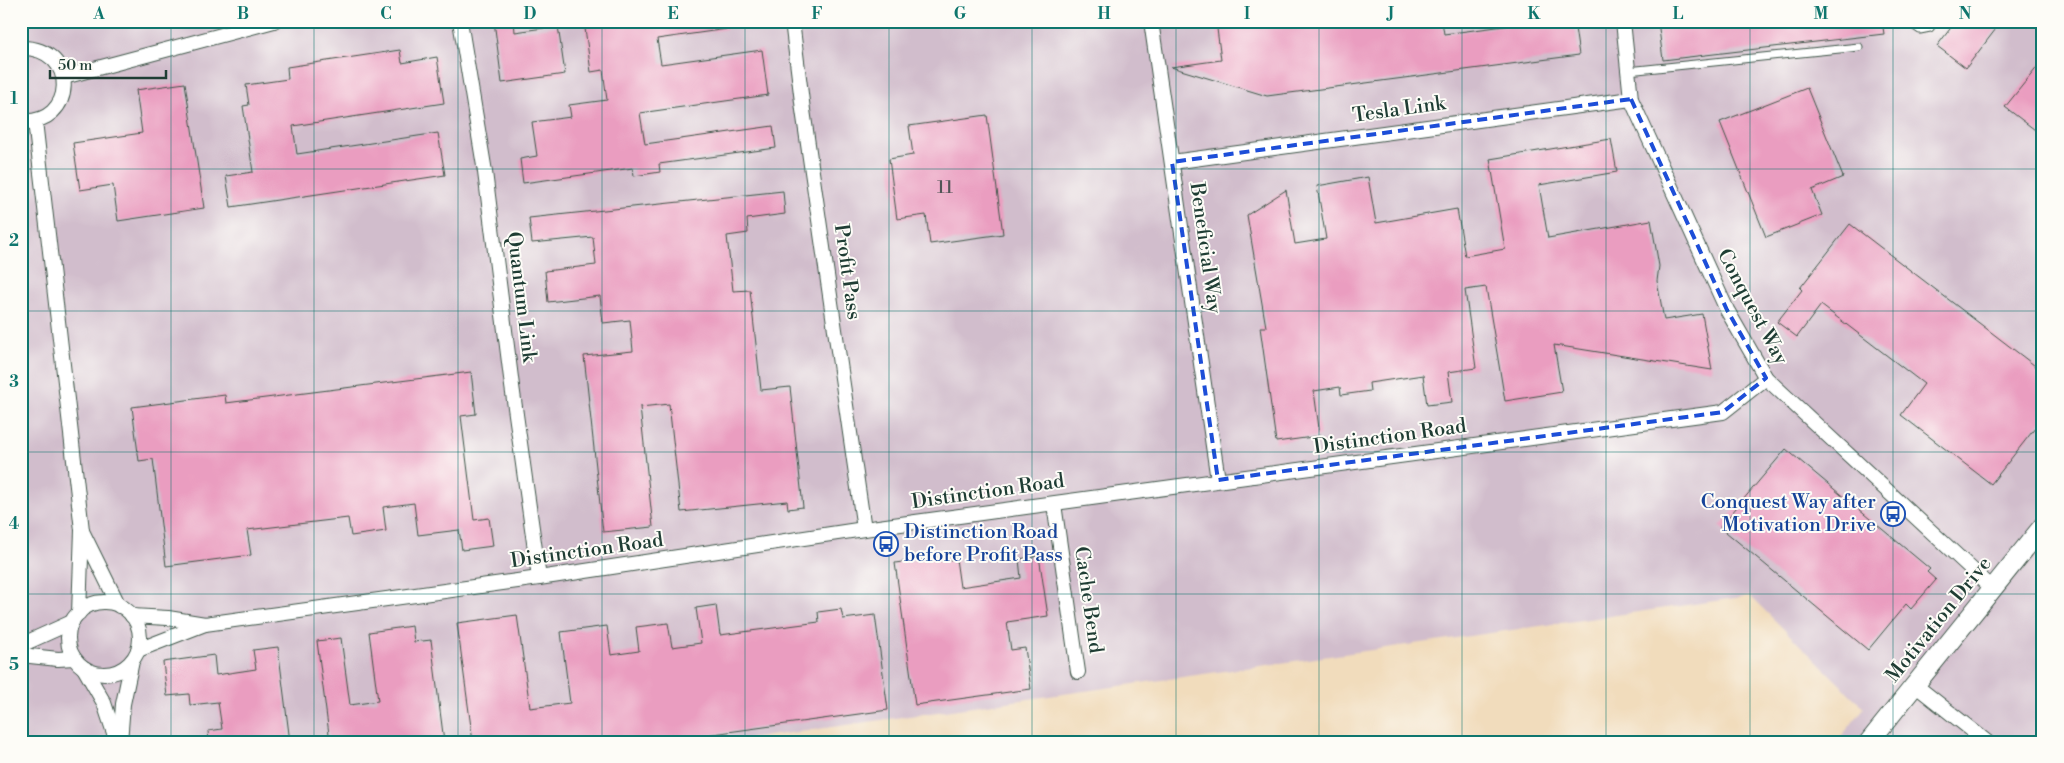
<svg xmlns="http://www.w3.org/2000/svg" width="2064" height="763" viewBox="0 0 2064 763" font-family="'Libre Bodoni',serif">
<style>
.industrial{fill:#d1bdcc}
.building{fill:#ea9dc0}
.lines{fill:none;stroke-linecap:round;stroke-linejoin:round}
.lane-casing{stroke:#3e5548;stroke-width:9}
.street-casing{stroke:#3e5548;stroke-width:16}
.secondary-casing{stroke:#3e5548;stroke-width:21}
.lane{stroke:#fff;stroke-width:7}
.street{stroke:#fff;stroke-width:14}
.secondary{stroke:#fff;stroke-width:19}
.marked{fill:none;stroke:#1d4ed8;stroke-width:4;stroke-dasharray:10 6;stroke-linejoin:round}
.grid{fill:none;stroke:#0f766e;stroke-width:1;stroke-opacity:0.55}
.labels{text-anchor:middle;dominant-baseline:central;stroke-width:4;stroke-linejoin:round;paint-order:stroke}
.number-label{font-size:18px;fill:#525557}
.street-label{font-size:20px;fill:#1f3d34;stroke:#fdfcf7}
.transit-label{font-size:20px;fill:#164399;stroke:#fdfcf7;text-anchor:end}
.neatline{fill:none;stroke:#0f766e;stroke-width:2}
.grid-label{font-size:16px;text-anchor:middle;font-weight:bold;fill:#0f766e}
</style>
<rect width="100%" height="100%" fill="#fdfcf7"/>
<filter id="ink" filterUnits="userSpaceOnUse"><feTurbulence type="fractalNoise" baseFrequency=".02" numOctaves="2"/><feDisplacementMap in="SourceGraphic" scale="10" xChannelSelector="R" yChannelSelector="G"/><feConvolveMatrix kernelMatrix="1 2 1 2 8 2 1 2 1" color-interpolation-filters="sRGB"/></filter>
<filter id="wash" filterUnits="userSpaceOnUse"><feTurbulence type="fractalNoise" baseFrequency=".0096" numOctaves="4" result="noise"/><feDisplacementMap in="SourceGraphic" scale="20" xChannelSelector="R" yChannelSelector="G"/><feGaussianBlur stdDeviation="1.12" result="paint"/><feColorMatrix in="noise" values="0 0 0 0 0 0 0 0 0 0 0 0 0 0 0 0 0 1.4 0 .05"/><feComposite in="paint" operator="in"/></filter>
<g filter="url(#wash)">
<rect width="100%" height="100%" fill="#f1dcbc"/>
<path class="industrial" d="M 21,21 L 2043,21 L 2043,742 L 1837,742 L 1864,708 L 1750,596 L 727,742 L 21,742 Z"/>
<g id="blocks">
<g class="building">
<path d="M 494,21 L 514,21 L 515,32 L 558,26 L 565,74 L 502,83 Z"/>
<path d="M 584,21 L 727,21 L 727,29 L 657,39 L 661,64 L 762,50 L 768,95 L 640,113 L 645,144 L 773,126 L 776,148 L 659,164 L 660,172 L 634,176 L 633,168 L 523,183 L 520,159 L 537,156 L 532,122 L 571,117 L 569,105 L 607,100 L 603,70 L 591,72 Z"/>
<path d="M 1216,21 L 1442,21 L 1444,34 L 1542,21 L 1574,21 L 1579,55 L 1267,96 L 1171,67 L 1221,60 Z"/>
<path d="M 1658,21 L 1882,21 L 1884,34 L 1663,60 Z"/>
<path d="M 1956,21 L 2002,21 L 1966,68 L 1937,46 Z"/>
<path d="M 400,50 L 402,63 L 437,57 L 444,103 L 293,126 L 297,154 L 438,133 L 445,175 L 231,207 L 226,176 L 253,172 L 243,106 L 249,105 L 246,85 L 288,79 L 287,67 Z"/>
<path d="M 2043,60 L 2043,136 L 2005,107 Z"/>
<path d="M 185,83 L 204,208 L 118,221 L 113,185 L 80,190 L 73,143 L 142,133 L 136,90 Z"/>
<path d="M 1807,88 L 1843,177 L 1812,190 L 1822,215 L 1766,237 L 1720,122 Z"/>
<path d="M 987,115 L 1003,234 L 930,244 L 926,215 L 897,219 L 889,159 L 913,155 L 909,126 Z"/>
<path d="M 1611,139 L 1617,172 L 1539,185 L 1548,238 L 1651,220 L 1659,266 L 1657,281 L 1664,320 L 1702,314 L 1712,370 L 1554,345 L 1562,392 L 1505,401 L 1486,287 L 1465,290 L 1476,368 L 1448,372 L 1452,402 L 1427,405 L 1423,375 L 1369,383 L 1370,391 L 1341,395 L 1340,387 L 1314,391 L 1320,436 L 1276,442 L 1260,327 L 1266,327 L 1247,215 L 1286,190 L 1295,244 L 1326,239 L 1317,186 L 1368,177 L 1376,223 L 1457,209 L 1465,256 L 1505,249 L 1490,159 Z"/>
<path d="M 783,191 L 785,214 L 747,219 L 748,233 L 727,236 L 733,291 L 750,290 L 761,390 L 790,387 L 803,507 L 788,509 L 787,501 L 681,512 L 669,404 L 640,407 L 653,527 L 603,532 L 584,356 L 633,351 L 630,320 L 603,323 L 600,296 L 548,302 L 545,271 L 596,265 L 593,237 L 532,243 L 529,218 Z"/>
<path d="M 1850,224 L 2043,372 L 2043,418 L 1991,484 L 1901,415 L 1924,384 L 1821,305 L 1797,337 L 1777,322 L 1802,290 L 1800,288 Z"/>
<path d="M 471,372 L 476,414 L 461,416 L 474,520 L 489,518 L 493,546 L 462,550 L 459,530 L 418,535 L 414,503 L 383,507 L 386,531 L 351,536 L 348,518 L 247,530 L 251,555 L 166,566 L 153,459 L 139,461 L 132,407 L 225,395 L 226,403 Z"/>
<path d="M 1786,449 L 1930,569 L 1927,572 L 1936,580 L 1911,609 L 1906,604 L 1868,650 L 1720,527 Z"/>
<path d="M 1039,556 L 1048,616 L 1007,622 L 1011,650 L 1025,648 L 1031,689 L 915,705 L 895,563 L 939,557 L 940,561 L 956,559 L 960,587 L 1021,578 L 1019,559 Z"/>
<path d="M 716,605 L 720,635 L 819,622 L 818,612 L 841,609 L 843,619 L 875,615 L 888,710 L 655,742 L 473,742 L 457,623 L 517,615 L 530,708 L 570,703 L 561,632 L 607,626 L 611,655 L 639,651 L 636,627 L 668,623 L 672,647 L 701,643 L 696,608 Z"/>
<path d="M 412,626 L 414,642 L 431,640 L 444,742 L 330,742 L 317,641 L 341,638 L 350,705 L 378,701 L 369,632 Z"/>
<path d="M 278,647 L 290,742 L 209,742 L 208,731 L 222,729 L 218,702 L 190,705 L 189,694 L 167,696 L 163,662 L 214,655 L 216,675 L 256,669 L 253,650 Z"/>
</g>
</g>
</g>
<g filter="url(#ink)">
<use href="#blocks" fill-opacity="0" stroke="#3e5548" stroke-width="1"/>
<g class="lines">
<defs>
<g id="lane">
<path d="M 1907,21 L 1920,30 L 1930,28 L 1935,21"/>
<path d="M 1628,71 L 1859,47"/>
</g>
<g id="street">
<path d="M 460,21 L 485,172 L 512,386 L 539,578"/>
<path d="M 792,21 L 803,110 L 864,529"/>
<path d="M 1151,21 L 1218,480"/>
<path d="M 1623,21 L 1631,99 L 1727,310 L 1766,378 L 1993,589"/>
<path d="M 21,48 C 80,47 76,126 21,121"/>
<path d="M 64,77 L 274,21"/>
<path d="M 35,121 L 82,530 L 79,613"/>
<path d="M 1172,162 L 1631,99"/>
<path d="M 1054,504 L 1078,672"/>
<path d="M 82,531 L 119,606"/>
<circle cx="104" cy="638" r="36"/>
<path d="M 132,616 L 168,618 L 205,624 L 539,578 L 864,529 L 1723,412 L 1766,378"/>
<path d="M 21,645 L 72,622"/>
<path d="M 138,650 L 205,624"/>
<path d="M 21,655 L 58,659 L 74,658"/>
<path d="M 84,668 L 104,703 L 117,742"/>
<path d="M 1915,685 L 1987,742"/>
<path d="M 120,742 L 123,704 L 132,661"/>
</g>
<path id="secondary" d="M 1869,742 L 2043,526"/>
</defs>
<use href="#lane" class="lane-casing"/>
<use href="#street" class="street-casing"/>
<use href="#secondary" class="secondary-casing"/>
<use href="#lane" class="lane"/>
<use href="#street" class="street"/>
<use href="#secondary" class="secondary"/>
</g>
</g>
<path class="marked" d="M 1631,99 L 1727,310 L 1766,378 L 1723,412 L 1218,480 L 1172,162 Z"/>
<path class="grid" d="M 171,21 L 171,742M 314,21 L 314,742M 458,21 L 458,742M 602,21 L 602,742M 745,21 L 745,742M 889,21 L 889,742M 1032,21 L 1032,742M 1176,21 L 1176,742M 1319,21 L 1319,742M 1462,21 L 1462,742M 1606,21 L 1606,742M 1750,21 L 1750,742M 1893,21 L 1893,742M 21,169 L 2043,169M 21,311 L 2043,311M 21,452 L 2043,452M 21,594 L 2043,594"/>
<defs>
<symbol id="bus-ring" viewBox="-11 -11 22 22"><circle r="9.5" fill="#fdfcf7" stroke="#1a4fb4" stroke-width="1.5"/><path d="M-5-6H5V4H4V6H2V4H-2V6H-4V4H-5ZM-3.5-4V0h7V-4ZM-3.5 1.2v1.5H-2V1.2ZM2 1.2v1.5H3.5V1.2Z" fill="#1a4fb4"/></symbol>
</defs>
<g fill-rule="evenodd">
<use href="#bus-ring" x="1879" y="500" width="28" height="28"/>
<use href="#bus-ring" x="872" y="530" width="28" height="28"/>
</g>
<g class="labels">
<g class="number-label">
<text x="945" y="187">11</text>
</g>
<g class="street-label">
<text transform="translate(1399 110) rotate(-8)">Tesla Link</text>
<text transform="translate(1205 248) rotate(82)">Beneficial Way</text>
<text transform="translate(847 272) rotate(82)">Profit Pass</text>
<text transform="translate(521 297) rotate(83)">Quantum Link</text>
<text transform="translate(1752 307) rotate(62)">Conquest Way</text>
<text transform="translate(1390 437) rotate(-8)">Distinction Road</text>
<text transform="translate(988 492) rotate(-8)">Distinction Road</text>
<text transform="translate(587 551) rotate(-8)">Distinction Road</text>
<text transform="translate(1088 600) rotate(82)">Cache Bend</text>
<text transform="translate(1939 620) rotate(-51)">Motivation Drive</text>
</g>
<g class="transit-label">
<text x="1876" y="502">Conquest Way after<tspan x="1876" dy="23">Motivation Drive</tspan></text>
<text x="904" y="532" text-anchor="start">Distinction Road<tspan x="904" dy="23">before Profit Pass</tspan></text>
</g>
</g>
<rect width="2064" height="763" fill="none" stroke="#fdfcf7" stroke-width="55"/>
<path d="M50 70v8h116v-8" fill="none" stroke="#1f3d34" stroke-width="2.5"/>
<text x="58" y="70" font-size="15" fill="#1f3d34" stroke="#fdfcf7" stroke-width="4" paint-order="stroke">50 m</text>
<rect x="28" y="28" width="2008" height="708" class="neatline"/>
<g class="grid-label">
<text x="99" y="19">A</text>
<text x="243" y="19">B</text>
<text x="386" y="19">C</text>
<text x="530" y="19">D</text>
<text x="673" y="19">E</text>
<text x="817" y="19">F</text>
<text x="960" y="19">G</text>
<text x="1104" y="19">H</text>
<text x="1247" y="19">I</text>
<text x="1391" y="19">J</text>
<text x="1534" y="19">K</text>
<text x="1678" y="19">L</text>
<text x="1821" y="19">M</text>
<text x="1965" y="19">N</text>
<text x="14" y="104">1</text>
<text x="14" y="246">2</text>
<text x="14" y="387">3</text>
<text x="14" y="529">4</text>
<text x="14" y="670">5</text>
</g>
</svg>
